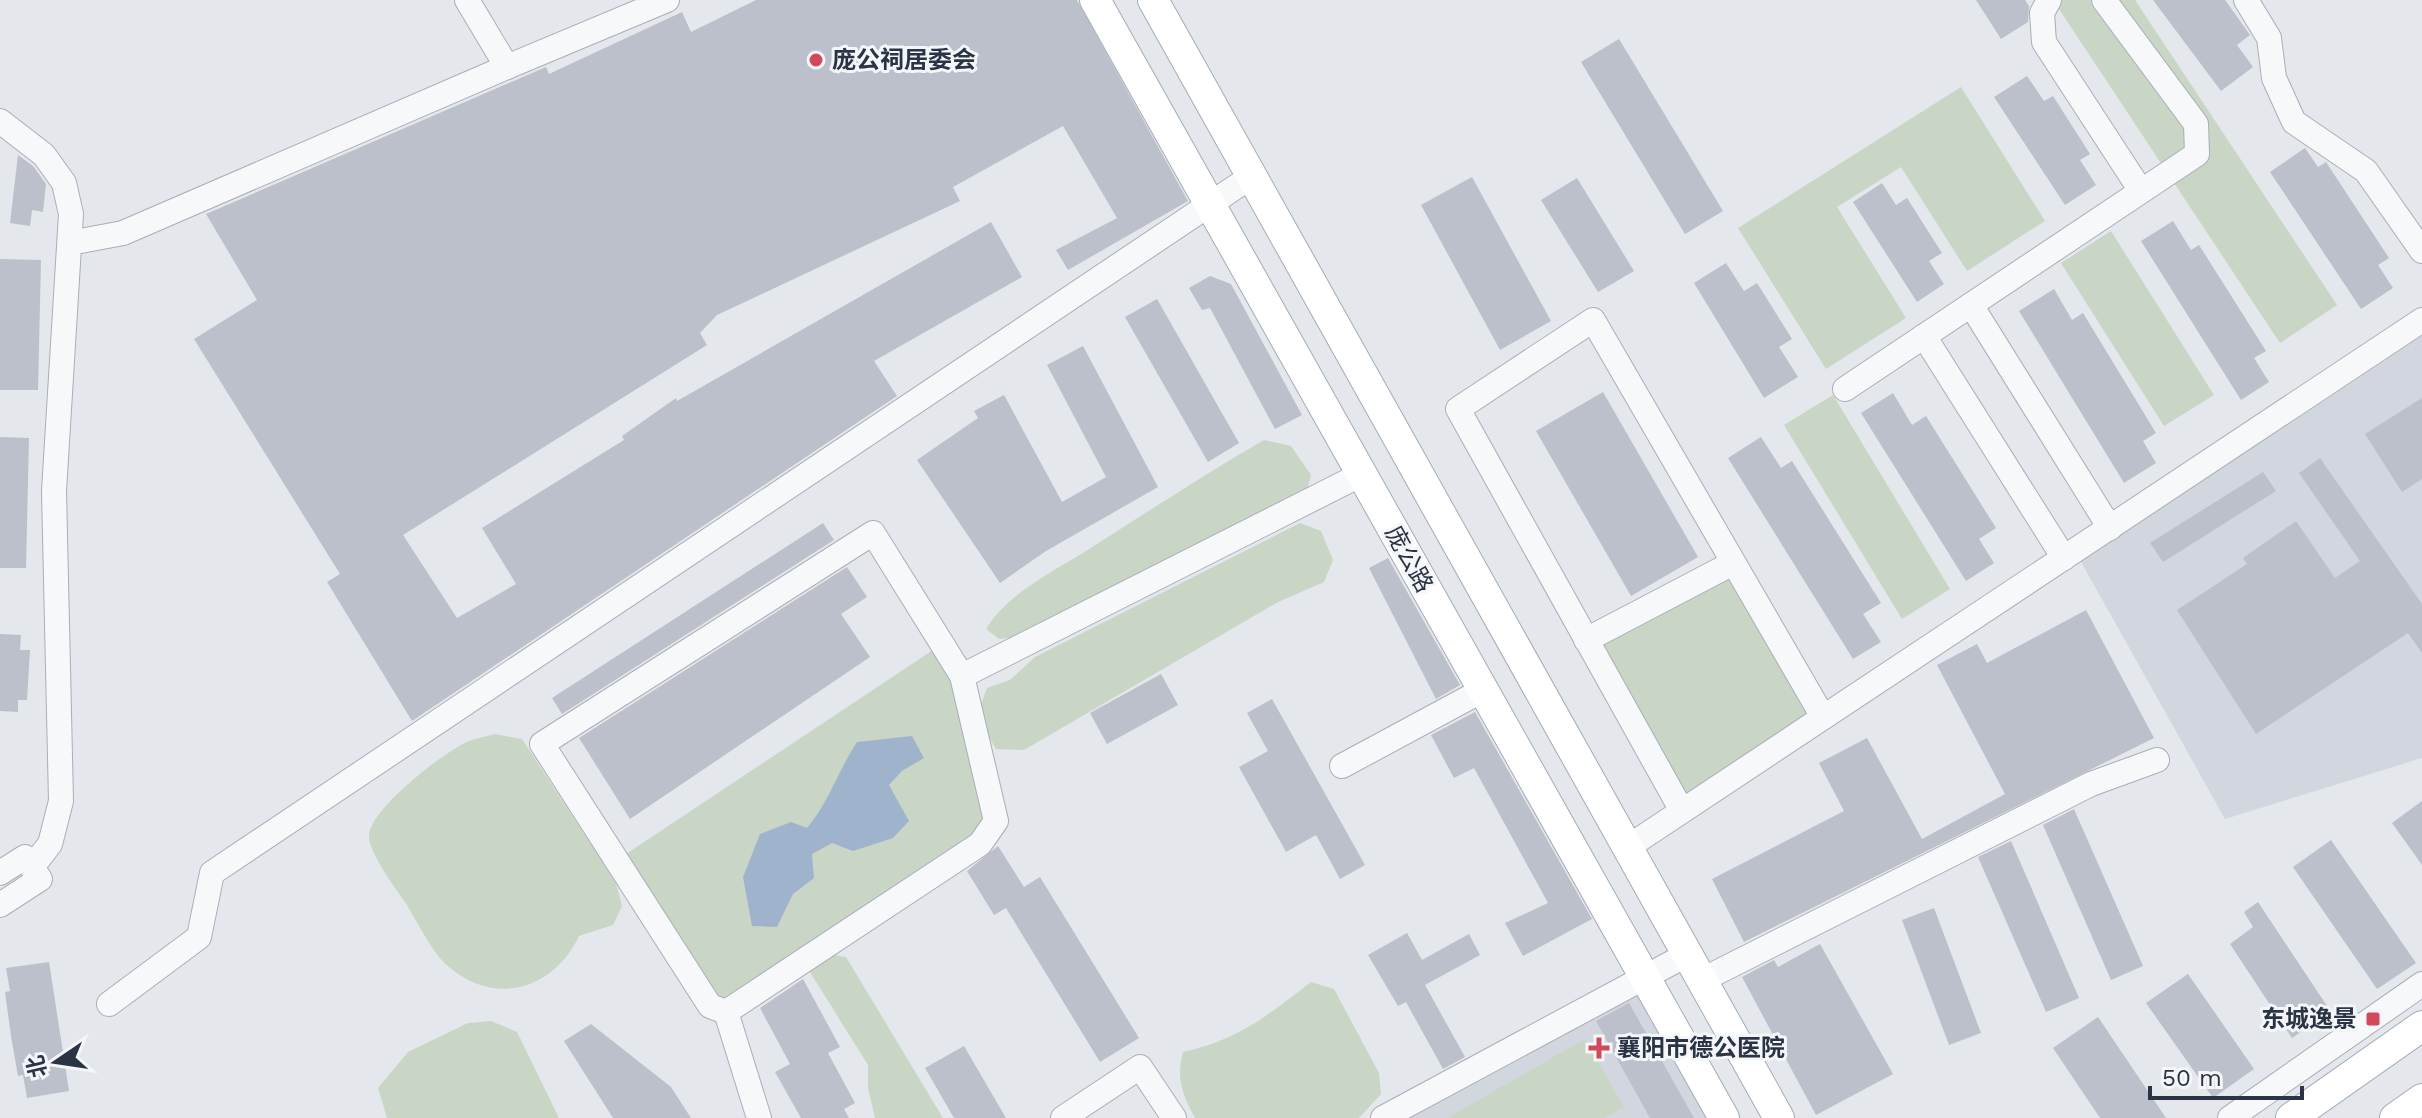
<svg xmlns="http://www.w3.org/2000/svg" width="2422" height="1118" viewBox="0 0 2422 1118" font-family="'Work Sans','Noto Sans SC',sans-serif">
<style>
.built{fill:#d2d6de}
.green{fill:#c9d6c5}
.water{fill:#9fb4cc}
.building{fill:#bbc0ca}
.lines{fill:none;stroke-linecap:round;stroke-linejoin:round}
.minor-casing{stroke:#a9aeb7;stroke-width:26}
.major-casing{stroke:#a3abb8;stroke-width:32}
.minor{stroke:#f7f8fa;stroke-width:24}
.major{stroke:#fff;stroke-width:30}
.poi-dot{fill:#d1495b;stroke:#f4f6f9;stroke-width:3}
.labels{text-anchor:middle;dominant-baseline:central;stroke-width:6;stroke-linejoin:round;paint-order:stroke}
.poi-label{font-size:24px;font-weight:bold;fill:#2b3445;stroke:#f4f6f9;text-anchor:start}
.street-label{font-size:24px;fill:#2b3445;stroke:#f4f6f9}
</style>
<rect width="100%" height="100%" fill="#e4e7ec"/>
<g class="built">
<path d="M 2422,334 L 2422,758 L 2225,819 L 2075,551 Z"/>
<path d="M 1644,977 L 1724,1118 L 1383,1118 Z"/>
</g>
<g class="green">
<path d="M 2053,0 L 2135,0 L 2337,305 L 2280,343 Z"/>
<path d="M 1961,87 L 2045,221 L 1967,271 L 1901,167 L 1837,207 L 1906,318 L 1826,369 L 1738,228 Z"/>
<path d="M 2111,231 L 2214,395 L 2164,426 L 2061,263 Z"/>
<path d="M 1833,395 L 1950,589 L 1902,619 L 1784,425 Z"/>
<path d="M 1264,440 L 1291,446 L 1311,475 L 1306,494 L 1026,637 L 999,639 L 986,629 C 1008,592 1057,570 1092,547 C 1149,511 1205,474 1264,440 Z"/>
<path d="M 1300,523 L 1321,531 L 1333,560 L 1324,582 L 1278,602 L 1024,750 L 996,749 L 977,716 L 987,688 L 1010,680 L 1035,657 Z"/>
<path d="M 1733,563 L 1823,717 L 1682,811 L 1586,640 Z"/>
<path d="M 942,644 L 996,821 L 817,952 L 846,957 L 943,1118 L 875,1118 L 868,1088 L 868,1065 L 803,961 L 726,1012 L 617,860 Z"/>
<path d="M 495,734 L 522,739 L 616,883 L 622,906 L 613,925 L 579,936 C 554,989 496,1007 449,967 C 431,952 418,922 405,902 C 395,888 371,855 369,838 C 366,812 439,757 461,745 C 470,739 484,737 495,734 Z"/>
<path d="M 1311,982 L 1334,989 L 1379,1073 L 1381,1094 L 1359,1118 L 1195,1118 C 1182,1093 1176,1079 1183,1052 C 1238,1040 1267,1016 1311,982 Z"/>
<path d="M 491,1021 L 517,1032 L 559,1118 L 387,1118 L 378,1088 L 408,1052 L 468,1023 Z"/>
<path d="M 1585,1039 L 1624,1107 L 1605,1118 L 1447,1118 Z"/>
</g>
<path class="water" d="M 912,736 L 924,758 L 902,771 L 889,785 L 909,821 L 893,838 L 853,851 L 832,843 L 812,854 L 814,878 L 793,894 L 777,927 L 752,926 L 743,877 L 760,834 L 791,822 L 807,828 C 829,802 838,771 857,742 Z"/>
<g class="building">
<path d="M 756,0 L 1077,0 L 1188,201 L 1068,270 L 1056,250 L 1117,218 L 1063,126 L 953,187 L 960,201 L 717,315 L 700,333 L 707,345 L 403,535 L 457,618 L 516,584 L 482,528 L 624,440 L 622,436 L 676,398 L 677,401 L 991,222 L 1022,277 L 874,361 L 897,396 L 412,721 L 327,582 L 340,574 L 194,339 L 257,300 L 206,214 L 546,67 L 549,74 L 682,12 L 691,32 Z"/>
<path d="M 1976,0 L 2025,0 L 2029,6 L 2028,22 L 2001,39 Z"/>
<path d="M 2153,0 L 2225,0 L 2250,35 L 2237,45 L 2253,67 L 2221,91 Z"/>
<path d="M 1619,39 L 1723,211 L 1685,234 L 1581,62 Z"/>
<path d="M 2027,76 L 2044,101 L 2053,96 L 2090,154 L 2080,160 L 2096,185 L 2065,205 L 1994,97 Z"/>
<path d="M 2305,148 L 2318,167 L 2326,162 L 2389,258 L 2378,265 L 2393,288 L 2361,309 L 2270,172 Z"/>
<path d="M 18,155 L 33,166 L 46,184 L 43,212 L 32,210 L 30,226 L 10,223 Z"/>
<path d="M 1472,177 L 1551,321 L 1500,350 L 1421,205 Z"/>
<path d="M 1577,178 L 1634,271 L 1598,292 L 1541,200 Z"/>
<path d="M 1882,183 L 1896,205 L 1907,198 L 1942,253 L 1929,261 L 1944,284 L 1917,302 L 1853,202 Z"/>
<path d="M 2173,221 L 2191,250 L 2199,245 L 2266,351 L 2254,358 L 2269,382 L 2241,400 L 2141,241 Z"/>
<path d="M 0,259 L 41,260 L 38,390 L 0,390 Z"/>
<path d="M 1726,263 L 1744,291 L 1757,283 L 1792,339 L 1779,347 L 1798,377 L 1764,398 L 1694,283 Z"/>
<path d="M 1210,276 L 1231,284 L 1302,415 L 1275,429 L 1210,308 L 1202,310 L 1189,288 Z"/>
<path d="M 2054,289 L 2072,320 L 2083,313 L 2156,433 L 2143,441 L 2156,463 L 2124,483 L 2019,311 Z"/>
<path d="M 1157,299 L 1239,443 L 1208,462 L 1125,317 Z"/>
<path d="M 1083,346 L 1158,487 L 1046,551 L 1000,583 L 917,460 L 978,418 L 974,411 L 1004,395 L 1062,502 L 1106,477 L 1047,365 Z"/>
<path d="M 1603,392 L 1698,557 L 1631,596 L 1536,431 Z"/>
<path d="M 1893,393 L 1912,425 L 1926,416 L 1996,528 L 1979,539 L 1994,563 L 1966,581 L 1861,413 Z"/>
<path d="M 2422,398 L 2422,479 L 2402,492 L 2365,434 Z"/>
<path d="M 0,437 L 29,438 L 26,568 L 0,568 Z"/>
<path d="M 1761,437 L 1781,468 L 1792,461 L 1881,603 L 1863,614 L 1881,642 L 1853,659 L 1728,458 Z"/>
<path d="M 2320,458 L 2422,604 L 2422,653 L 2408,633 L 2256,734 L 2177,610 L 2247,564 L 2243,558 L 2296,521 L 2335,578 L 2360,561 L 2299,473 Z"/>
<path d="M 2263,472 L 2276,491 L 2163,562 L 2150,543 Z"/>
<path d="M 823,523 L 834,540 L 562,714 L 552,698 Z"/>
<path d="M 1388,558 L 1460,685 L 1436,699 L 1369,568 Z"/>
<path d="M 847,567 L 867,597 L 841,614 L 870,657 L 630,819 L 579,738 Z"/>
<path d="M 2086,610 L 2154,738 L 1744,942 L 1712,879 L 1844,811 L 1819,763 L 1867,738 L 1922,839 L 2005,794 L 1937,665 L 1977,644 L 1987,663 Z"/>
<path d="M 0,634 L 21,635 L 20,650 L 30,650 L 27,700 L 18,700 L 18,712 L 0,711 Z"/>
<path d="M 1161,674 L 1178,705 L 1107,744 L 1090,713 Z"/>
<path d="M 1272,699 L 1365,865 L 1340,879 L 1316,835 L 1286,852 L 1239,767 L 1268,751 L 1247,713 Z"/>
<path d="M 1475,712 L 1592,919 L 1523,956 L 1505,923 L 1548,903 L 1474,768 L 1454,778 L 1431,735 Z"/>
<path d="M 2422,801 L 2422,865 L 2392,823 Z"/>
<path d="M 2074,809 L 2143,966 L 2111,980 L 2043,825 Z"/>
<path d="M 2331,840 L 2416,963 L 2377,989 L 2293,867 Z"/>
<path d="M 2011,841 L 2079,998 L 2046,1012 L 1978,857 Z"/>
<path d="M 998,846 L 1024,887 L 1040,877 L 1139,1038 L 1100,1062 L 1006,908 L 994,915 L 967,871 Z"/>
<path d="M 2258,902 L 2331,1012 L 2292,1038 L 2230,944 L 2253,927 L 2244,912 Z"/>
<path d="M 1934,908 L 1981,1033 L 1949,1045 L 1902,920 Z"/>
<path d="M 1407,933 L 1422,960 L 1469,934 L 1480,955 L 1425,985 L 1465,1057 L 1443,1069 L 1406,1002 L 1398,1006 L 1368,955 Z"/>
<path d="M 1820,944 L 1893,1074 L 1816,1115 L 1742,977 L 1774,960 L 1778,967 Z"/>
<path d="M 49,962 L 69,1091 L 27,1098 L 23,1075 L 18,1076 L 11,1036 L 5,992 L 10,991 L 6,968 Z"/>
<path d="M 2188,974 L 2254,1069 L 2213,1098 L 2146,1003 Z"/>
<path d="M 803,979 L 840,1047 L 828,1053 L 855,1103 L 844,1109 L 849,1118 L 801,1118 L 775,1072 L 790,1064 L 760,1008 Z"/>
<path d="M 1629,1003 L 1694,1118 L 1650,1118 L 1596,1021 Z"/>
<path d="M 2098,1017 L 2166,1118 L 2100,1118 L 2053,1048 Z"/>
<path d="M 591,1024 L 671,1087 L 691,1118 L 613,1118 L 564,1041 Z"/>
<path d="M 964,1046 L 1006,1118 L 954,1118 L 925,1068 Z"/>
</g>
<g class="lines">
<defs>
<g id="minor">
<path d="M 467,0 L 507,67 L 667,0"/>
<path d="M 2049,0 L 2042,13 L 2044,42 L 2141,191"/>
<path d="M 2246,0 L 2269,38 L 2274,78 L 2294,122 L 2366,171 L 2422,251"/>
<path d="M 0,121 L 44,155 L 64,183 L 71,214 L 54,491 L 61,801 L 50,844 L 32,867"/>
<path d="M 70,243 L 123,233 L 507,67"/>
<path d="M 1971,305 L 2110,528"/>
<path d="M 1924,336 L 2064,558"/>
<path d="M 1845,389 L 2197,154 L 2196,124 L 2104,0"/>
<path d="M 873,533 L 962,676 L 996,821 L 980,844 L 726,1012 L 710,1006 L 542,744 Z"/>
<path d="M 1586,640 L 1733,563"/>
<path d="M 962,676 L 1362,474"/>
<path d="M 1342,766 L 1483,690"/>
<path d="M 1682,811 L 1458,409 L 1593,320 L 1823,717"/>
<path d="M 1628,847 L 2422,320"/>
<path d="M 0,873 L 25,857 L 40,879 L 0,905"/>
<path d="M 1702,980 L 2091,784 L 2157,760"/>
<path d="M 109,1004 L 199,937 L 212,873 L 1252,176"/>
<path d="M 726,1012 L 759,1118"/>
<path d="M 1063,1118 L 1140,1067 L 1174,1118"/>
<path d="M 1383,1118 L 1688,954"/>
<path d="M 2230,1118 L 2422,984"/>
</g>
<g id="major">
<path d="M 1095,0 L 1724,1118"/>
<path d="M 1153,0 L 1779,1118"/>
<path d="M 2291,1118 L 2422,1026"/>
<path d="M 2395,1118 L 2422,1099"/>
</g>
</defs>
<use href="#minor" class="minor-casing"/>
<use href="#major" class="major-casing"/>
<use href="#minor" class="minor"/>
<use href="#major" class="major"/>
</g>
<g class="poi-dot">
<circle cx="816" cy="60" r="8"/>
<rect x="2365" y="1011" width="16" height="16" rx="4"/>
<path d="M1595 1036h8v8h8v8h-8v8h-8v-8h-8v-8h8z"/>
</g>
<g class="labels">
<g class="poi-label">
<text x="832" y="60">庞公祠居委会</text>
<text x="2357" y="1019" text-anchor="end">东城逸景</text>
<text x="1617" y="1048">襄阳市德公医院</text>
</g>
<g class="street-label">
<text transform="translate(1409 559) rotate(61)">庞公路</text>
</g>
</g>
<g transform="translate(56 1062) rotate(257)" stroke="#f4f6f9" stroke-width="6" paint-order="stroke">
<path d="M0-6L14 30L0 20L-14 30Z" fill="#2b3445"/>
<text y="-12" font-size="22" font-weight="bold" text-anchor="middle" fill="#2b3445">北</text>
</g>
<path d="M2150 1086v12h152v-12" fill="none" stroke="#2b3445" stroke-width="4"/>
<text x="2162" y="1086" font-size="24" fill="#2b3445" stroke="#f4f6f9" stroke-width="6" paint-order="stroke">50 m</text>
</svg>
